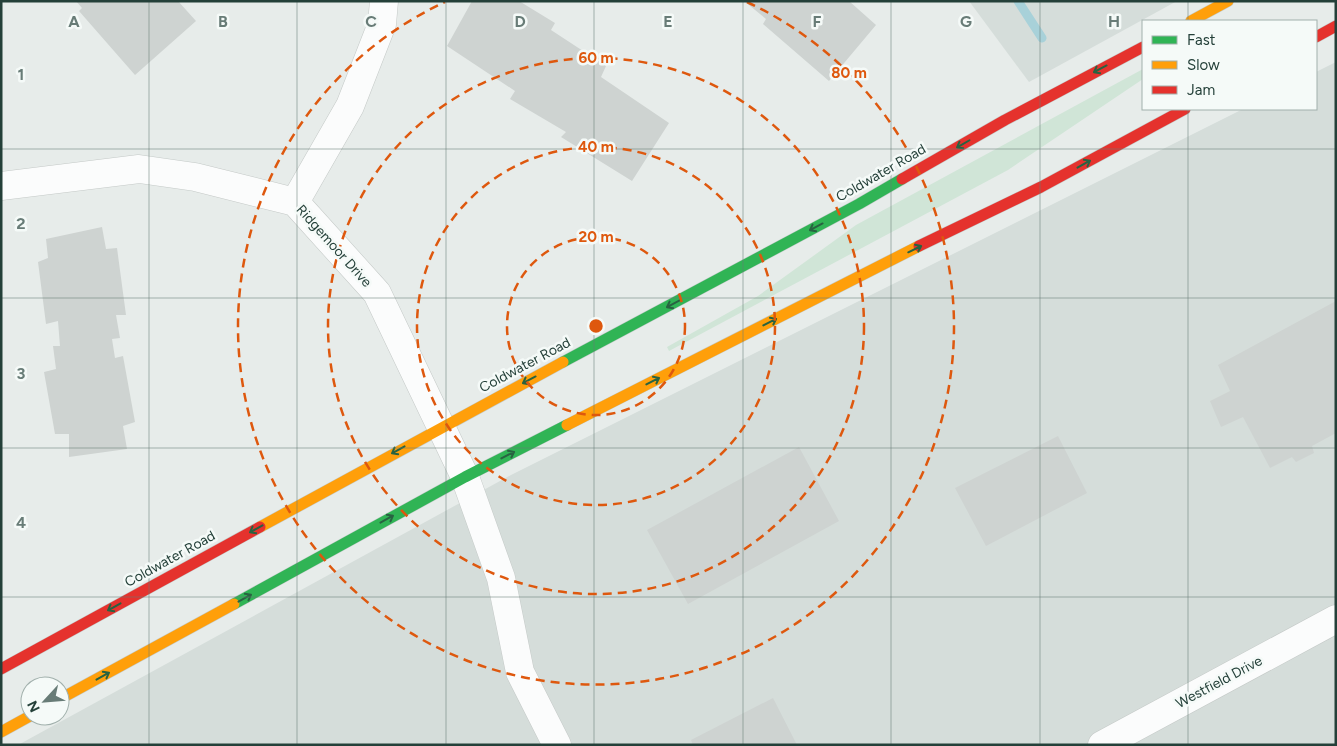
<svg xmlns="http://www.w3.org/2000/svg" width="1337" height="746" viewBox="0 0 1337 746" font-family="Figtree,sans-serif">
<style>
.built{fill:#d5ddda}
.green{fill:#d0e5d7}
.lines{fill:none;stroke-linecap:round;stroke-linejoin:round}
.stream{stroke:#a8d1d9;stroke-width:9}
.building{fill:#ced3d1}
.street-casing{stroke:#c4c9c7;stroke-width:29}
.fast-casing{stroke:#c2cac9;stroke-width:12}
.slow-casing{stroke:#c2cac9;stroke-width:12}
.jam-casing{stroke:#c2cac9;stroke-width:12}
.street{stroke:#fbfcfc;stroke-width:28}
.fast{stroke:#30b455;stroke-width:11}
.slow{stroke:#ff9f0a;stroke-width:11}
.jam{stroke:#e5322d;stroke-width:11}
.oneway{stroke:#286341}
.grid{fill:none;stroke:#687c77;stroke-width:1;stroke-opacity:0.55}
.ring{fill:none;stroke:#de580e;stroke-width:2.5;stroke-dasharray:9 6}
.labels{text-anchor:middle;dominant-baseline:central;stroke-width:5;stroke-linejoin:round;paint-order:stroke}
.street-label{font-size:14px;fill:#244039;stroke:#f5faf8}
.grid-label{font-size:16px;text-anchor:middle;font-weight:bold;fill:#687c77;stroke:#f5faf8;stroke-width:5;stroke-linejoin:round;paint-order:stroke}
.centre{fill:#de580e;stroke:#f5faf8;stroke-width:2.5}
.ring-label{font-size:15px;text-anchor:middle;font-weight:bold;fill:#de580e;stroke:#f5faf8;stroke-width:5;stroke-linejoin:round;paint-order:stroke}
</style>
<rect width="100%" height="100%" fill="#e7ecea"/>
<g class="built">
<path d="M 969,1 L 1177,1 L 1029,82 Z"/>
<path d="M 1336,62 L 1336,745 L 18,745 L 511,475 L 1243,109 L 1316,109 L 1316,72 Z"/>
</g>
<path class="green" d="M 1143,69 L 1143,79 L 1008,170 L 669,351 L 667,347 L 758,296 L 856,225 Z"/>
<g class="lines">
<path class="stream" d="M 1018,1 L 1042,38"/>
</g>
<g class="building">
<path d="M 76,1 L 178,1 L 196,21 L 135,75 L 79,11 L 82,8 Z"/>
<path d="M 472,1 L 519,1 L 555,23 L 551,30 L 606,66 L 601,77 L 669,123 L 632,181 L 561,137 L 566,132 L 510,99 L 515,91 L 447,46 Z"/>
<path d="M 744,1 L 849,1 L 876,25 L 829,81 L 763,24 L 766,19 Z"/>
<path d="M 102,227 L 106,249 L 117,248 L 126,315 L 116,315 L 120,338 L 112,339 L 115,358 L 123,356 L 135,422 L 123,426 L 127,449 L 69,457 L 69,434 L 55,434 L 44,372 L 56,369 L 53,346 L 60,346 L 58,321 L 46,324 L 38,262 L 48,258 L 46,239 Z"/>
<path d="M 1336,301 L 1336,433 L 1312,446 L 1314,453 L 1296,462 L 1292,457 L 1270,468 L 1243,417 L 1221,427 L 1210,401 L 1230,391 L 1218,365 Z"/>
<path d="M 1058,436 L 1087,493 L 986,546 L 955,488 Z"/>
<path d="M 799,447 L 839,521 L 688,604 L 647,530 Z"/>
<path d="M 773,698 L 797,745 L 693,745 L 691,740 Z"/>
</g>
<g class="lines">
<defs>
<g id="street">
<path d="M 1,186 L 139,169 L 195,177 L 295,202 L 377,293 L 465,477 L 501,578 L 520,672 L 557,745"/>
<path d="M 295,202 L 350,106 L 382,24 L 384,1"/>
<path d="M 1102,745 L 1336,619"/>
</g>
<g id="fast">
<path d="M 563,362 L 859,204 L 902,179"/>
<path d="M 234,604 L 465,477 L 567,425"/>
</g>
<g id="slow">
<path d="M 1191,21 L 1228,1"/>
<path d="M 567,425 L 919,246"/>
<path d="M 260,527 L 563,362"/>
<path d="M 60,699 L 234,604"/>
<path d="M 1,732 L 30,716"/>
</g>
<g id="jam">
<path d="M 1316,37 L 1336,26"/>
<path d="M 902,179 L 1005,120 L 1143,47"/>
<path d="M 919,246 L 1041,187 L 1185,109"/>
<path d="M 1,669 L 260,527"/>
</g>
</defs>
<use href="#street" class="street-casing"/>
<use href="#fast" class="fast-casing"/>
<use href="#slow" class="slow-casing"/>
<use href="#jam" class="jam-casing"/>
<use href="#street" class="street"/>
<use href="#fast" class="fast"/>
<use href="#slow" class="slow"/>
<use href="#jam" class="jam"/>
</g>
<defs><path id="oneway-shaft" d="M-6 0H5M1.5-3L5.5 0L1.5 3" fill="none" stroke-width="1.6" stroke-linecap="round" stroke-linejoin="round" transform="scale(1.25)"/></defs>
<g class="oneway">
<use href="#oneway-shaft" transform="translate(1100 69) rotate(152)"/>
<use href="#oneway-shaft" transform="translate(963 144) rotate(150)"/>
<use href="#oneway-shaft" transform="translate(1084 164) rotate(-29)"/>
<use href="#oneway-shaft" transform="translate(816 227) rotate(152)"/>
<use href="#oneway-shaft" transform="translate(915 249) rotate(-26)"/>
<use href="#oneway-shaft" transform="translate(673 304) rotate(152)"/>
<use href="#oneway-shaft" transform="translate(770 322) rotate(-27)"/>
<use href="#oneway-shaft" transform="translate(529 380) rotate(152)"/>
<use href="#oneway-shaft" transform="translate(653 381) rotate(-27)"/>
<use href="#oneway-shaft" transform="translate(398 450) rotate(151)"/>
<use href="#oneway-shaft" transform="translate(508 455) rotate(-27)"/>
<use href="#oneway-shaft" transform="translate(387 519) rotate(-29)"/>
<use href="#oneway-shaft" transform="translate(256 529) rotate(151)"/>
<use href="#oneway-shaft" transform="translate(245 598) rotate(-29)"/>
<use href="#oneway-shaft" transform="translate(114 607) rotate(151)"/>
<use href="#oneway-shaft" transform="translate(103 676) rotate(-29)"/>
</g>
<path class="grid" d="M 149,1 L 149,745M 297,1 L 297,745M 446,1 L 446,745M 594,1 L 594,745M 743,1 L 743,745M 891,1 L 891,745M 1040,1 L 1040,745M 1188,1 L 1188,21M 1188,109 L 1188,745M 1,149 L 1336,149M 1,298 L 1336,298M 1,448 L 1336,448M 1,597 L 1336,597"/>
<g class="ring">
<circle cx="596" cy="326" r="89"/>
<circle cx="596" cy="326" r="179"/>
<circle cx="596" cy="326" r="268"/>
<path d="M747 2A358 358 0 1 1 445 2"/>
</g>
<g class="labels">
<g class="street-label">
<text transform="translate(881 173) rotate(-30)">Coldwater Road</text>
<text transform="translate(334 246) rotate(48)">Ridgemoor Drive</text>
<text transform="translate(525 365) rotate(-28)">Coldwater Road</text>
<text transform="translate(170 559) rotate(-29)">Coldwater Road</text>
<text transform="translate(1219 682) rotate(-28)">Westfield Drive</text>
</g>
</g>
<g class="grid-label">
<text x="74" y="27">A</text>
<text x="223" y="27">B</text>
<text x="371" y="27">C</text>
<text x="520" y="27">D</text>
<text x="668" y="27">E</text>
<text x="817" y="27">F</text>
<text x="966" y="27">G</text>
<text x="1114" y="27">H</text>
<text x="21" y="80">1</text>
<text x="21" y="229">2</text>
<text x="21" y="379">3</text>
<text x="21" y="528">4</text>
</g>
<circle cx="596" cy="326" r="8" class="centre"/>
<g class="ring-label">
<text x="596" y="63">60 m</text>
<text x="849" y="78">80 m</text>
<text x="596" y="152">40 m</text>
<text x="596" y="242">20 m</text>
</g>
<rect width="1337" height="746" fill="none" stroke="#244039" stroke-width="5"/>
<rect x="1142" y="20" width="175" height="90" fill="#f5faf8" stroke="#a1b0ac"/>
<rect x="1152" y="36" width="25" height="8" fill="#30b455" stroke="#a1b0ac"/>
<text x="1187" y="45" font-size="15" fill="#244039">Fast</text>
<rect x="1152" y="61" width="25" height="8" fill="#ff9f0a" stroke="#a1b0ac"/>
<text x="1187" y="70" font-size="15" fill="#244039">Slow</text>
<rect x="1152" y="86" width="25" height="8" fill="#e5322d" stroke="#a1b0ac"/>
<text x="1187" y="95" font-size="15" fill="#244039">Jam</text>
<g transform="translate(45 701) rotate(244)"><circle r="24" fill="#f5faf8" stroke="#a1b0ac"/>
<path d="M0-4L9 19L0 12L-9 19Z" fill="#687c77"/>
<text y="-8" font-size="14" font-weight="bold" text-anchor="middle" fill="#244039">N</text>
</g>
</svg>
